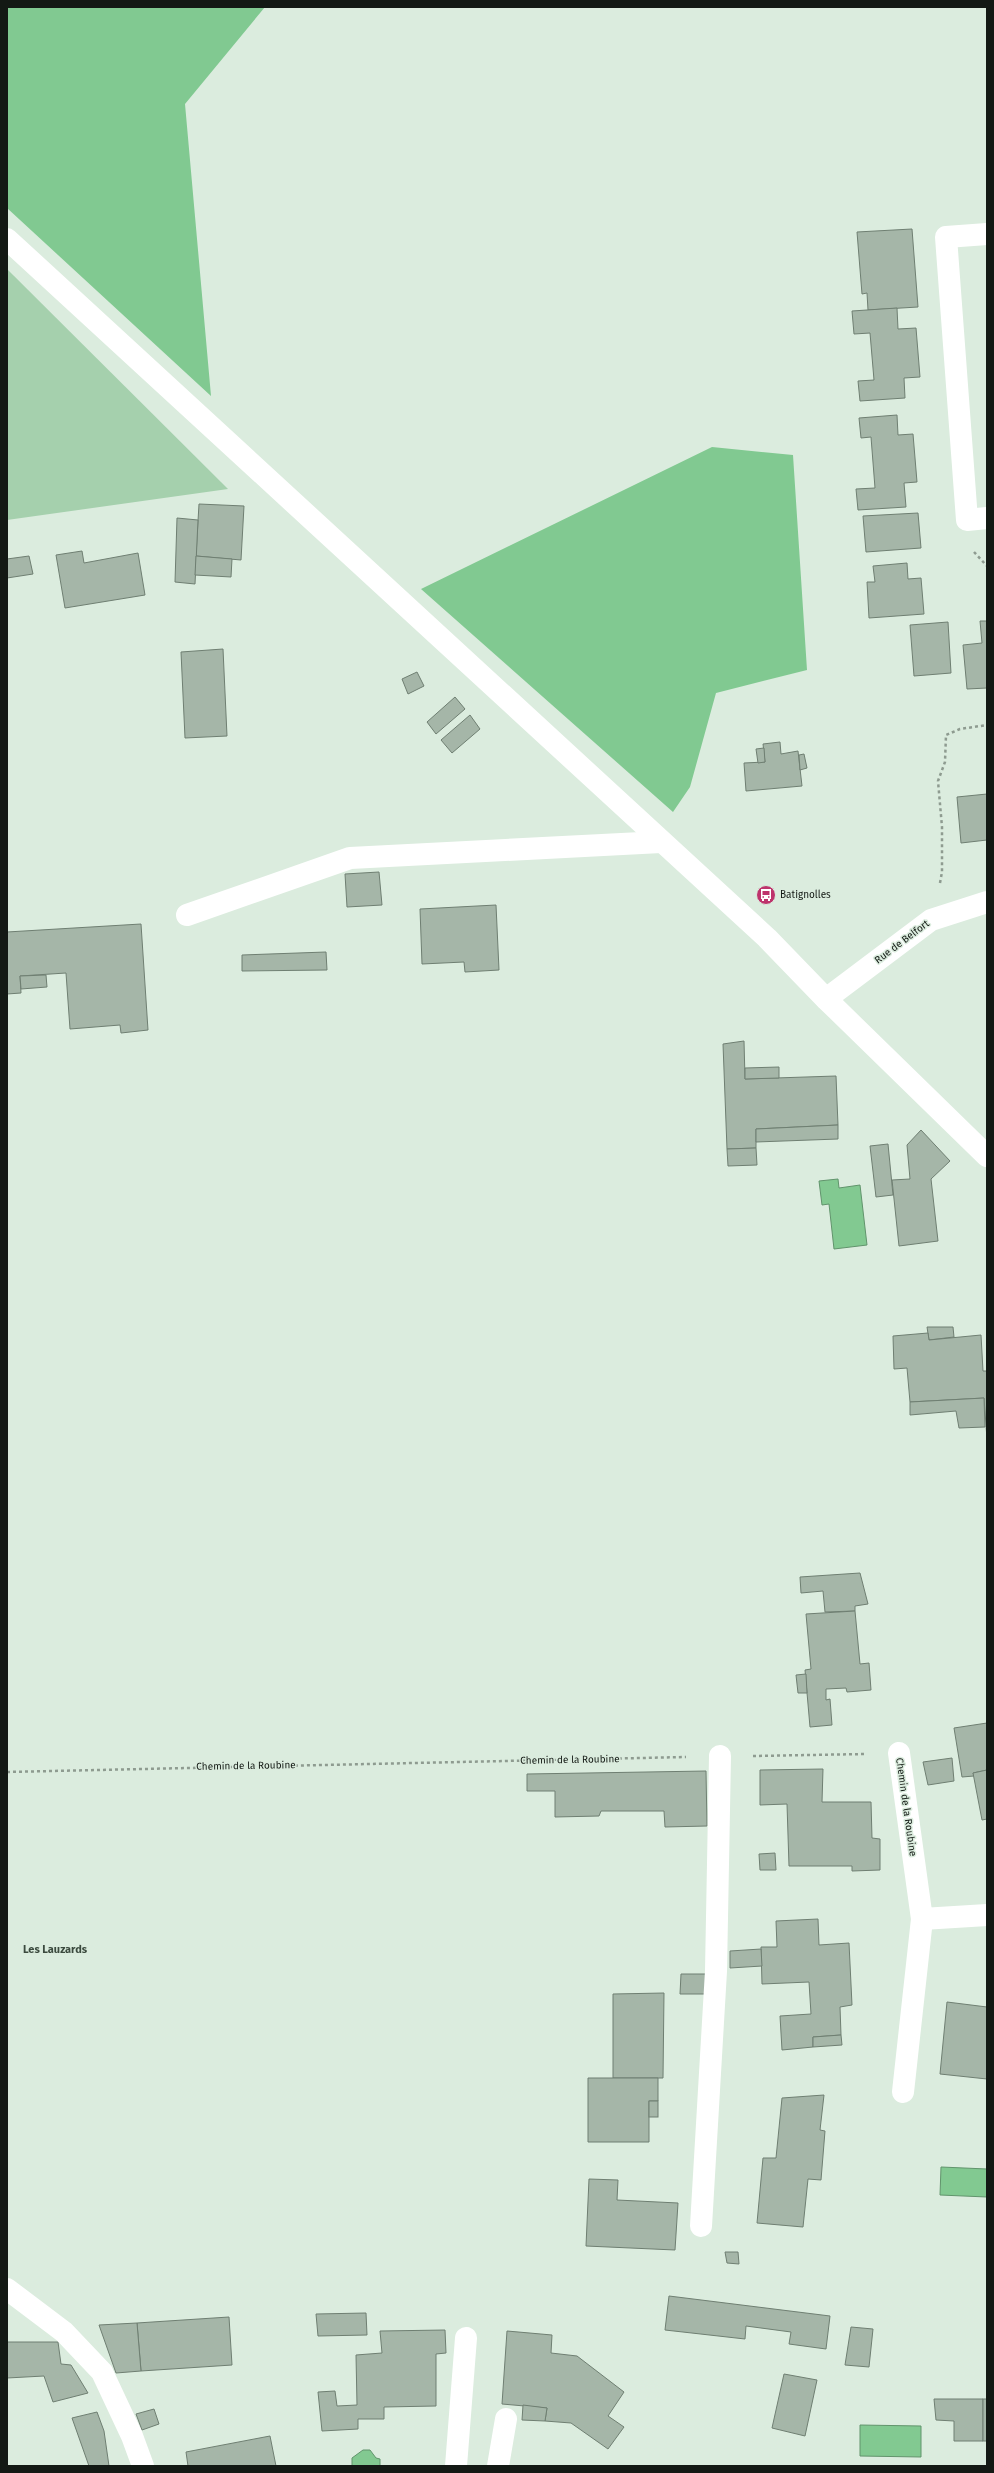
<svg xmlns="http://www.w3.org/2000/svg" width="994" height="2473" viewBox="0 0 994 2473" font-family="'Fira Sans',sans-serif">
<style>
.green{fill:#a5d0ad}
.forest{fill:#81c991}
.water{fill:#82c991;stroke:#61946c}
.building{fill:#a5b6a8;stroke:#6f7f72}
.lines{fill:none;stroke-linecap:round;stroke-linejoin:round}
.path{stroke:#8e9b90;stroke-width:2.5;stroke-dasharray:3 3;stroke-linecap:butt}
.service{stroke:#fff;stroke-width:22}
.minor{stroke:#fff;stroke-width:22}
.labels{text-anchor:middle;dominant-baseline:central;stroke-width:3;stroke-linejoin:round;paint-order:stroke}
.poi-label{font-size:10px;fill:#131914;stroke:#dbecde;text-anchor:start}
.street-label{font-size:10px;fill:#131914;stroke:#dbecde}
.neighbourhood-label{font-size:11px;font-weight:bold;fill:#3b4a3e;stroke:#dbecde}
</style>
<rect width="100%" height="100%" fill="#dbecde"/>
<path class="green" d="M 7,269 L 228,489 L 7,520 Z"/>
<g class="forest">
<path d="M 7,7 L 265,7 L 185,104 L 211,396 L 7,208 Z"/>
<path d="M 712,447 L 793,455 L 807,670 L 716,693 L 690,787 L 673,812 L 421,589 Z"/>
</g>
<g class="water">
<path d="M 838,1179 L 839,1188 L 860,1185 L 867,1245 L 834,1249 L 829,1204 L 822,1205 L 819,1181 Z"/>
<path d="M 941,2167 L 987,2169 L 987,2197 L 940,2195 Z"/>
<path d="M 860,2425 L 921,2426 L 921,2457 L 860,2456 Z"/>
<path d="M 363,2450 L 370,2450 L 376,2458 L 380,2459 L 380,2466 L 352,2466 L 352,2458 Z"/>
</g>
<g class="building">
<path d="M 912,229 L 918,307 L 868,310 L 867,293 L 862,294 L 857,232 Z"/>
<path d="M 897,308 L 898,329 L 916,328 L 920,377 L 904,378 L 905,398 L 860,401 L 858,381 L 874,380 L 870,333 L 854,334 L 852,311 Z"/>
<path d="M 897,415 L 898,435 L 913,434 L 917,482 L 904,483 L 906,507 L 858,510 L 856,489 L 875,488 L 871,437 L 861,438 L 859,418 Z"/>
<path d="M 199,504 L 244,506 L 241,560 L 196,556 Z"/>
<path d="M 918,513 L 921,548 L 866,552 L 863,516 Z"/>
<path d="M 177,518 L 198,520 L 195,584 L 175,582 Z"/>
<path d="M 82,551 L 84,563 L 138,553 L 145,595 L 65,608 L 56,555 Z"/>
<path d="M 29,556 L 33,574 L 7,578 L 7,559 Z"/>
<path d="M 196,556 L 232,559 L 231,577 L 195,575 Z"/>
<path d="M 907,563 L 908,579 L 921,578 L 924,614 L 869,618 L 867,582 L 875,582 L 873,566 Z"/>
<path d="M 980,621 L 987,621 L 987,688 L 967,689 L 963,645 L 982,643 Z"/>
<path d="M 948,622 L 951,673 L 914,676 L 910,625 Z"/>
<path d="M 223,649 L 227,736 L 185,738 L 181,652 Z"/>
<path d="M 417,672 L 424,686 L 408,694 L 402,679 Z"/>
<path d="M 455,697 L 465,709 L 436,734 L 427,722 Z"/>
<path d="M 470,715 L 480,729 L 452,753 L 441,740 Z"/>
<path d="M 780,742 L 781,754 L 798,751 L 802,786 L 746,791 L 744,763 L 765,762 L 763,744 Z"/>
<path d="M 764,748 L 765,762 L 758,763 L 756,749 Z"/>
<path d="M 804,754 L 807,768 L 800,770 L 799,755 Z"/>
<path d="M 987,794 L 987,840 L 961,843 L 957,797 Z"/>
<path d="M 379,872 L 382,905 L 347,907 L 345,874 Z"/>
<path d="M 496,905 L 499,970 L 465,972 L 464,962 L 422,964 L 420,909 Z"/>
<path d="M 141,924 L 148,1030 L 121,1033 L 120,1025 L 70,1029 L 66,973 L 20,976 L 21,993 L 7,994 L 7,932 Z"/>
<path d="M 326,952 L 327,970 L 242,971 L 242,955 Z"/>
<path d="M 46,975 L 47,987 L 21,989 L 20,976 Z"/>
<path d="M 744,1041 L 745,1079 L 836,1076 L 838,1125 L 756,1129 L 756,1148 L 727,1149 L 723,1044 Z"/>
<path d="M 779,1067 L 779,1078 L 745,1079 L 745,1068 Z"/>
<path d="M 838,1125 L 838,1139 L 756,1142 L 756,1129 Z"/>
<path d="M 921,1130 L 950,1161 L 931,1179 L 938,1241 L 899,1246 L 892,1180 L 910,1179 L 907,1145 Z"/>
<path d="M 888,1144 L 893,1195 L 876,1197 L 870,1146 Z"/>
<path d="M 756,1148 L 757,1165 L 728,1166 L 727,1149 Z"/>
<path d="M 927,1327 L 953,1327 L 954,1337 L 929,1340 Z"/>
<path d="M 928,1333 L 929,1340 L 981,1335 L 983,1371 L 987,1371 L 987,1439 L 984,1398 L 910,1402 L 907,1368 L 894,1369 L 893,1336 Z"/>
<path d="M 984,1398 L 985,1427 L 959,1428 L 956,1411 L 910,1415 L 910,1402 Z"/>
<path d="M 860,1573 L 868,1604 L 855,1606 L 855,1611 L 825,1612 L 823,1591 L 801,1593 L 800,1577 Z"/>
<path d="M 855,1611 L 860,1664 L 869,1663 L 871,1690 L 847,1692 L 846,1688 L 826,1689 L 826,1700 L 830,1699 L 832,1725 L 810,1727 L 805,1670 L 811,1669 L 806,1614 Z"/>
<path d="M 806,1674 L 807,1693 L 798,1693 L 796,1675 Z"/>
<path d="M 987,1723 L 987,1770 L 973,1773 L 974,1776 L 962,1777 L 954,1728 Z"/>
<path d="M 952,1758 L 954,1781 L 928,1785 L 923,1762 Z"/>
<path d="M 823,1769 L 822,1802 L 871,1802 L 872,1838 L 880,1839 L 880,1870 L 852,1871 L 852,1866 L 789,1866 L 787,1804 L 760,1805 L 760,1770 Z"/>
<path d="M 987,1770 L 987,1819 L 982,1820 L 973,1773 Z"/>
<path d="M 706,1771 L 707,1826 L 665,1827 L 664,1811 L 601,1811 L 599,1816 L 555,1817 L 555,1791 L 527,1791 L 527,1774 Z"/>
<path d="M 775,1853 L 776,1870 L 760,1870 L 759,1854 Z"/>
<path d="M 818,1919 L 819,1945 L 849,1943 L 852,2005 L 840,2007 L 841,2035 L 813,2037 L 813,2047 L 782,2050 L 780,2016 L 811,2014 L 809,1982 L 762,1984 L 761,1947 L 777,1947 L 776,1921 Z"/>
<path d="M 761,1949 L 762,1966 L 730,1968 L 730,1951 Z"/>
<path d="M 681,1974 L 706,1974 L 705,1994 L 680,1994 Z"/>
<path d="M 664,1993 L 663,2078 L 613,2078 L 613,1994 Z"/>
<path d="M 947,2002 L 987,2007 L 987,2079 L 940,2074 Z"/>
<path d="M 841,2035 L 842,2045 L 813,2047 L 813,2037 Z"/>
<path d="M 588,2078 L 658,2078 L 658,2101 L 649,2101 L 649,2142 L 588,2142 Z"/>
<path d="M 824,2095 L 820,2130 L 825,2131 L 821,2180 L 808,2179 L 803,2227 L 757,2223 L 763,2158 L 776,2158 L 782,2098 Z"/>
<rect x="649" y="2101" width="9" height="16"/>
<path d="M 589,2179 L 618,2180 L 617,2200 L 678,2203 L 675,2250 L 586,2246 Z"/>
<path d="M 725,2252 L 738,2252 L 739,2264 L 727,2263 Z"/>
<path d="M 669,2296 L 830,2316 L 826,2349 L 789,2344 L 791,2332 L 746,2326 L 745,2339 L 665,2330 Z"/>
<path d="M 366,2313 L 367,2335 L 318,2336 L 316,2314 Z"/>
<path d="M 229,2317 L 232,2365 L 141,2371 L 137,2323 Z"/>
<path d="M 137,2323 L 141,2371 L 116,2373 L 99,2325 Z"/>
<path d="M 851,2327 L 873,2329 L 869,2367 L 845,2365 Z"/>
<path d="M 445,2330 L 446,2353 L 436,2354 L 436,2406 L 384,2407 L 384,2419 L 358,2419 L 358,2429 L 322,2431 L 318,2392 L 335,2391 L 337,2406 L 357,2405 L 356,2355 L 382,2353 L 380,2331 Z"/>
<path d="M 507,2331 L 552,2335 L 551,2353 L 577,2356 L 624,2392 L 608,2416 L 624,2427 L 608,2449 L 571,2423 L 545,2421 L 547,2408 L 502,2404 Z"/>
<path d="M 7,2342 L 58,2342 L 61,2364 L 71,2365 L 88,2393 L 53,2402 L 44,2376 L 7,2378 Z"/>
<path d="M 784,2374 L 817,2380 L 805,2436 L 772,2428 Z"/>
<path d="M 934,2399 L 983,2399 L 983,2441 L 954,2441 L 954,2421 L 936,2420 Z"/>
<rect x="983" y="2399" width="4" height="42"/>
<path d="M 523,2405 L 547,2408 L 545,2421 L 522,2420 Z"/>
<path d="M 154,2409 L 159,2424 L 142,2430 L 136,2414 Z"/>
<path d="M 97,2412 L 104,2431 L 109,2466 L 89,2466 L 72,2418 Z"/>
<path d="M 270,2436 L 276,2466 L 188,2466 L 186,2452 Z"/>
</g>
<g class="lines">
<g class="path">
<path d="M 974,552 L 987,566"/>
<path d="M 940,883 L 942,872 L 942,827 L 938,781 L 945,762 L 946,735 L 960,729 L 987,725"/>
<path d="M 753,1756 L 866,1754"/>
<path d="M 7,1772 L 686,1757"/>
</g>
<g class="service">
<path d="M 187,915 L 350,858 L 661,842"/>
<path d="M 701,2226 L 716,1971 L 720,1756"/>
<path d="M 456,2466 L 466,2338"/>
<path d="M 498,2466 L 506,2419"/>
</g>
<g class="minor">
<path d="M 987,234 L 946,237 L 967,520 L 987,518"/>
<path d="M 7,239 L 767,938 L 826,999 L 987,1156"/>
<path d="M 826,999 L 931,920 L 987,902"/>
<path d="M 899,1753 L 922,1919 L 987,1915"/>
<path d="M 903,2092 L 922,1919"/>
<path d="M 7,2289 L 64,2332 L 102,2372 L 132,2436 L 143,2466"/>
</g>
</g>
<defs>
<symbol id="bus-disc" viewBox="-11 -11 22 22"><circle r="9.5" fill="#be336c" stroke="#dbecde"/><path d="M-5-6H5V4H4V6H2V4H-2V6H-4V4H-5ZM-3.5-4V0h7V-4ZM-3.5 1.2v1.5H-2V1.2ZM2 1.2v1.5H3.5V1.2Z" fill="#fff"/></symbol>
</defs>
<g fill-rule="evenodd">
<use href="#bus-disc" x="755" y="884" width="22" height="22"/>
</g>
<g class="labels">
<g class="poi-label">
<text x="780" y="895">Batignolles</text>
</g>
<g class="street-label">
<text transform="translate(902 942) rotate(-37)">Rue de Belfort</text>
<text transform="translate(570 1760) rotate(-1)">Chemin de la Roubine</text>
<text transform="translate(246 1766) rotate(-1)">Chemin de la Roubine</text>
<text transform="translate(906 1807) rotate(82)">Chemin de la Roubine</text>
</g>
<g class="neighbourhood-label">
<text x="55" y="1949">Les Lauzards</text>
</g>
</g>
<rect width="994" height="2473" fill="none" stroke="#131914" stroke-width="16"/>
</svg>
